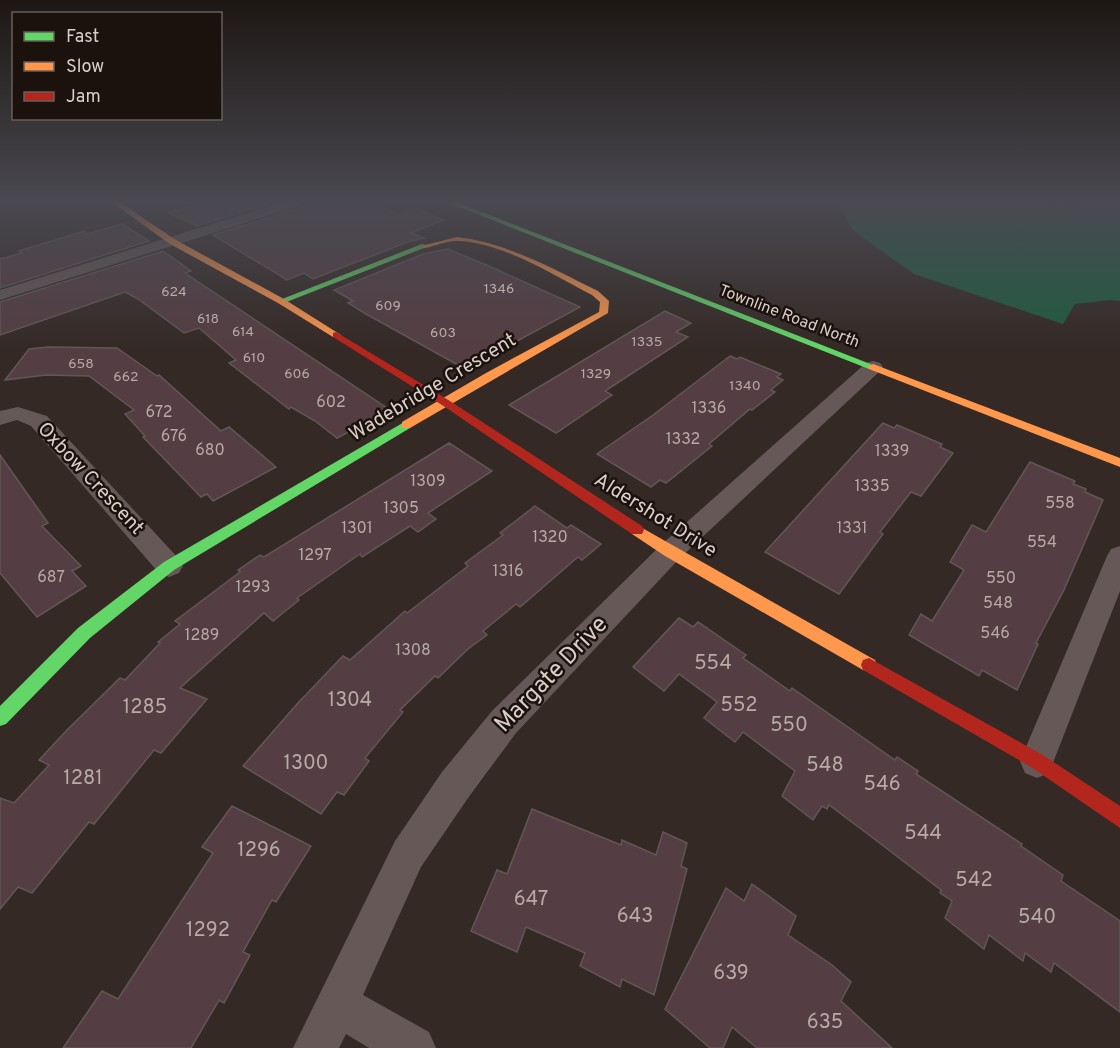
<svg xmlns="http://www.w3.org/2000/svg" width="1120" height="1048" viewBox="0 0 1120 1048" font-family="Overpass,sans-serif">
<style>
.green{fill:#1f5c40}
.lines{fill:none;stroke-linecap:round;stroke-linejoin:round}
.stream{fill:#255973;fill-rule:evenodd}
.building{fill:#543e43;stroke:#615756;stroke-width:1.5}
.street{fill:#655857;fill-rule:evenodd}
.fast{fill:#63d668;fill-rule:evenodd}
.slow{fill:#ff974d;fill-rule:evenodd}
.jam{fill:#b3261e;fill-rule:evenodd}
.labels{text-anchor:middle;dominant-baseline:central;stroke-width:5;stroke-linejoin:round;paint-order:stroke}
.far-number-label{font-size:14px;fill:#b9aaa8}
.far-street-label{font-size:16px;fill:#dbcec9;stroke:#1b120e}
.number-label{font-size:16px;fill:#b9aaa8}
.street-label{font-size:20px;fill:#dbcec9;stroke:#1b120e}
.near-number-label{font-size:20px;fill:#b9aaa8}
.near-street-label{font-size:24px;fill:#dbcec9;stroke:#1b120e}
</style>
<rect width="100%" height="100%" fill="#342925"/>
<path class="green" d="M 841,201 L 1120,201 L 1120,301 L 1110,300 L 1075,304 L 1063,324 L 914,274 L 852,230 L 839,204 Z"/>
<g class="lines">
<path class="stream" d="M 1046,201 L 1054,201 L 1120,218 L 1120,220 Z"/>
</g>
<g class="building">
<path d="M 210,201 L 278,201 L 197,226 L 168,213 Z"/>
<path d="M 308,201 L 368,201 L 397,214 L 415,208 L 444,220 L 411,233 L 424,238 L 408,242 L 313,279 L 304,273 L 287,280 L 213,235 L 306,206 Z"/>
<path d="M 122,224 L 149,241 L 0,288 L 0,259 L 22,253 L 19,251 L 84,231 L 87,234 Z"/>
<path d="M 448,249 L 491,267 L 580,307 L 465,369 L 366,314 L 348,303 L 353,301 L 334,290 L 423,254 Z"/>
<path d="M 163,251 L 191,271 L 185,273 L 390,410 L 337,438 L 315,421 L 291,407 L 289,409 L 229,363 L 236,360 L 199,328 L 184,333 L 138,299 L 125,292 L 0,335 L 0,302 Z"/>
<path d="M 665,311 L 691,323 L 676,332 L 688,337 L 605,391 L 612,395 L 556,433 L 509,405 Z"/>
<path d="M 48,347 L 117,348 L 157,376 L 159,375 L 221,431 L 229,427 L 276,467 L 213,501 L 207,494 L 201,497 L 143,437 L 145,436 L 125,414 L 134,410 L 89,376 L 46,375 L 5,380 L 29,349 Z"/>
<path d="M 730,356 L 737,359 L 740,357 L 781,374 L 777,377 L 783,380 L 771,390 L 775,392 L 752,410 L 750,409 L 709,444 L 712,446 L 666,483 L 660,480 L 651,487 L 597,454 L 653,415 Z"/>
<path d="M 883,423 L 894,428 L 897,425 L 942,444 L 940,447 L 953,453 L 921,496 L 911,492 L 880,532 L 883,534 L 839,594 L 765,552 Z"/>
<path d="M 449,443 L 492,471 L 428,513 L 436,519 L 418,532 L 410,526 L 362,557 L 360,554 L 297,598 L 299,600 L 273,621 L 264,613 L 180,688 L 207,699 L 161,753 L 154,750 L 94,824 L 89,822 L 32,893 L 18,887 L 0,909 L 0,798 L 14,803 L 49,765 L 39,760 L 67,730 L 120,678 L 125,680 L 160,643 L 158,642 L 180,624 L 175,621 L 240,572 L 238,570 L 260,555 L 264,557 Z"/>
<path d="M 0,455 L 48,523 L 42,526 L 81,566 L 72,571 L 86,586 L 37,617 L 0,573 Z"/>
<path d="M 1030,462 L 1075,481 L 1073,484 L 1086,489 L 1085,492 L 1103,500 L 1064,590 L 1036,643 L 1038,644 L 1017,690 L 982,670 L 979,676 L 909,635 L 921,614 L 932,621 L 964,570 L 950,562 L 972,525 L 986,532 Z"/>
<path d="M 535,506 L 567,528 L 571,525 L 601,544 L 582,560 L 578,557 L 520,607 L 516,604 L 483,631 L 487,635 L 468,649 L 438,678 L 435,676 L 400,710 L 403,712 L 365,758 L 369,761 L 344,795 L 337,792 L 321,814 L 243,766 L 297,704 L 343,656 L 350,660 L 405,611 L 407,613 L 468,566 L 465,563 L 503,535 L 500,533 Z"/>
<path d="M 679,618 L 693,627 L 698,622 L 746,655 L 743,658 L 790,691 L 792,688 L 895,760 L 897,757 L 918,771 L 916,774 L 1022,844 L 1021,846 L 1063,875 L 1061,881 L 1120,921 L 1120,1012 L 1054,963 L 1051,972 L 1025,953 L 1023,961 L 989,935 L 984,949 L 945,918 L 952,901 L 940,893 L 941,890 L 873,838 L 829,805 L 827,809 L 822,806 L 813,820 L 782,796 L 795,771 L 743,732 L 735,742 L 704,718 L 717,702 L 679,674 L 664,691 L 633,667 Z"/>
<path d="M 232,806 L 311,846 L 276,902 L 272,900 L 243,952 L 250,955 L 224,1003 L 219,1000 L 191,1048 L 63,1048 L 102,991 L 118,999 L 213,853 L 202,847 Z"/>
<path d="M 532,809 L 621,845 L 622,840 L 656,855 L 663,832 L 687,843 L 681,866 L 687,869 L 654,995 L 622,979 L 620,987 L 580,966 L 585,953 L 526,927 L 517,952 L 471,931 L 497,870 L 507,874 Z"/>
<path d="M 752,884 L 796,916 L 788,935 L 832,965 L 851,982 L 841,1001 L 892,1048 L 757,1048 L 732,1027 L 723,1048 L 710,1048 L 665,1009 L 726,888 L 744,901 Z"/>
</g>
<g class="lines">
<g class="street">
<path d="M 286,201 L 306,201 L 305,204 L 0,300 L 0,290 Z"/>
<path d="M 873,361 L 880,363 L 883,367 L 880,371 L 679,559 L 516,733 L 468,798 L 421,867 L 363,995 L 429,1032 L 436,1048 L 369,1048 L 346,1034 L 339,1048 L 293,1048 L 395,841 L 442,772 L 492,711 L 661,545 L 866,363 Z"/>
<path d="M 18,407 L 47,416 L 179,559 L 183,566 L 179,573 L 169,577 L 159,573 L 31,426 L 17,420 L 0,425 L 0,411 Z"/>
<path d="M 1120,546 L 1120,591 L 1049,773 L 1037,778 L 1025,773 L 1020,761 L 1107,556 L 1111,549 Z"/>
</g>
<g class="fast">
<path d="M 444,201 L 454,201 L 878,367 L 877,369 L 869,369 Z"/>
<path d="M 422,244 L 429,246 L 284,303 L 277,301 Z"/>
<path d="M 406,421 L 410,422 L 410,428 L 174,570 L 90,638 L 6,724 L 0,726 L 0,706 L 78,628 L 164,562 Z"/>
</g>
<g class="slow">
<path d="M 110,201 L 118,201 L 176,240 L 284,299 L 341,335 L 333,337 L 278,303 L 170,244 Z"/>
<path d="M 457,237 C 508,243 553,269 598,291 L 609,301 L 608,313 L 410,428 L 402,428 L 402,422 L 486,373 L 599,312 L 600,302 L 592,295 C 553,275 502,242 457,241 C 446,241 435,246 425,248 L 421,246 Z"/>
<path d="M 873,364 L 1120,458 L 1120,467 L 869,369 L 868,367 Z"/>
<path d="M 637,525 L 875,660 L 877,665 L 875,670 L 869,672 L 863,670 L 665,556 L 632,534 L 630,530 L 632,526 Z"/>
</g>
<g class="jam">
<path d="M 336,332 L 450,401 L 642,526 L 644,530 L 642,534 L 632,534 L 442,405 L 333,337 L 333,333 Z"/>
<path d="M 869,658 L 1043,755 L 1120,806 L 1120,828 L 1031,767 L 863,670 L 861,665 L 863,660 Z"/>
</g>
</g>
<linearGradient id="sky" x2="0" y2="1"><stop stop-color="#1d1714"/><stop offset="0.58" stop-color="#4a4951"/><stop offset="1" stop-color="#4a4951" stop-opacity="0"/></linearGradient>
<rect width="1120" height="348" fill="url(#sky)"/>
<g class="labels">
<g class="far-number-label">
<text x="499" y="289">1346</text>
<text x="174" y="292">624</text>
<text x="388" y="306">609</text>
<text x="208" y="319">618</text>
<text x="243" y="332">614</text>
<text x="443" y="333">603</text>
<text x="647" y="342">1335</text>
<text x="254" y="358">610</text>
<text x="81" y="364">658</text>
<text x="297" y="374">606</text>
<text x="596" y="374">1329</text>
<text x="126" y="377">662</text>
<text x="745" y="386">1340</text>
</g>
<g class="far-street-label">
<text transform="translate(789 317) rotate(21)">Townline Road North</text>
</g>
<g class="number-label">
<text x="331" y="403">602</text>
<text x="709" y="409">1336</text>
<text x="159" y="413">672</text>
<text x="174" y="437">676</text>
<text x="683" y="440">1332</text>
<text x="210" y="451">680</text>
<text x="892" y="452">1339</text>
<text x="428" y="482">1309</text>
<text x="872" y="487">1335</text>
<text x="1060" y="504">558</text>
<text x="401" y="509">1305</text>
<text x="357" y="529">1301</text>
<text x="852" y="529">1331</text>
<text x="550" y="538">1320</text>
<text x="1042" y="543">554</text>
<text x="315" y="556">1297</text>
<text x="508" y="572">1316</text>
<text x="51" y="578">687</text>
<text x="1001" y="579">550</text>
<text x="253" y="588">1293</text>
<text x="998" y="604">548</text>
<text x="995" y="634">546</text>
<text x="202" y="636">1289</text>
<text x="413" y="651">1308</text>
</g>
<g class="street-label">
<text transform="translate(433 388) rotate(-31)">Wadebridge Crescent</text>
<text transform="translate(90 479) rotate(47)">Oxbow Crescent</text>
<text transform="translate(655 516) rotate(32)">Aldershot Drive</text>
</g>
<g class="near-number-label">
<text x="713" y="664">554</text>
<text x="350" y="701">1304</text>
<text x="739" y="706">552</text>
<text x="145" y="708">1285</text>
<text x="789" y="726">550</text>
<text x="306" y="764">1300</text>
<text x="825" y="766">548</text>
<text x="83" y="779">1281</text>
<text x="882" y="785">546</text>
<text x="923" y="834">544</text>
<text x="259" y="851">1296</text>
<text x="974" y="881">542</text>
<text x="531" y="900">647</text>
<text x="635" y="917">643</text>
<text x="1037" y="918">540</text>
<text x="208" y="931">1292</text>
<text x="731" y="974">639</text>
<text x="825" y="1023">635</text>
</g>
<g class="near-street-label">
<text transform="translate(552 675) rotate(-46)">Margate Drive</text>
</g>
</g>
<rect x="12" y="12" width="210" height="108" fill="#1b120e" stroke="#685d59" stroke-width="1.5"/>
<rect x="24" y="32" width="30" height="9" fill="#63d668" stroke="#685d59" stroke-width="1.5"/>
<text x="66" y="42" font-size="18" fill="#dbcec9">Fast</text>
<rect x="24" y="62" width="30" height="9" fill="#ff974d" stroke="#685d59" stroke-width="1.5"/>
<text x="66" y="72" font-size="18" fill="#dbcec9">Slow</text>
<rect x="24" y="92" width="30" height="9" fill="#b3261e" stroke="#685d59" stroke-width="1.5"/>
<text x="66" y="102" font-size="18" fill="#dbcec9">Jam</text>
</svg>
